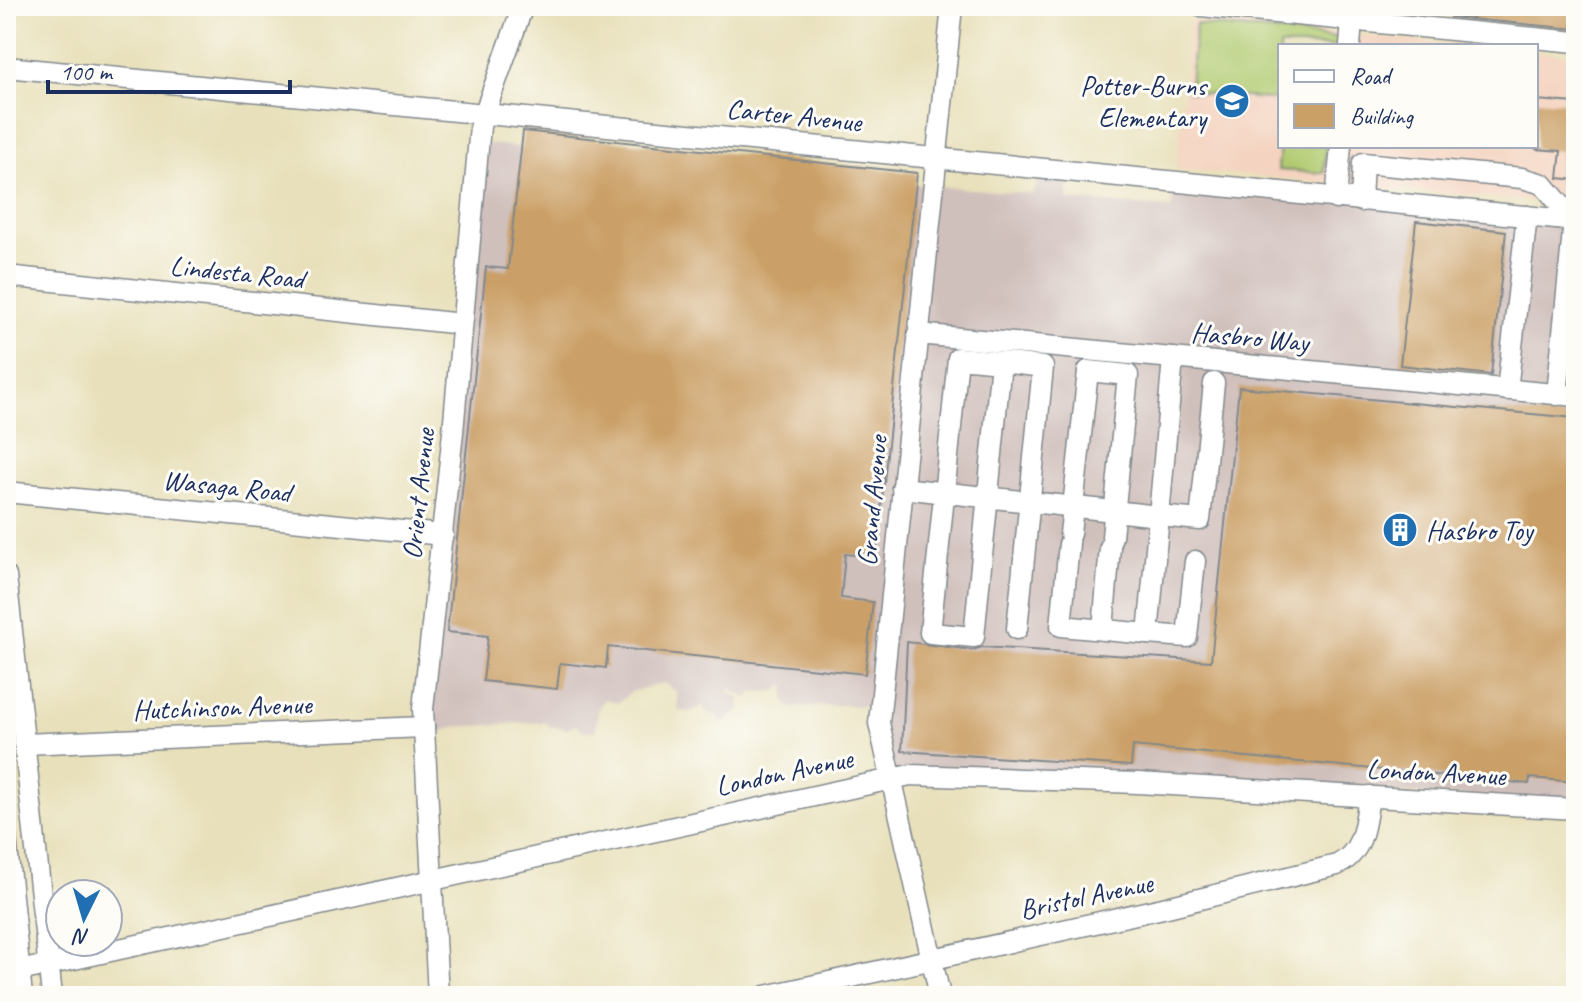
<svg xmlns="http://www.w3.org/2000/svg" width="1582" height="1002" viewBox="0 0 1582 1002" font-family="Caveat,sans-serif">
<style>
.built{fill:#f4d3c0}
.industrial{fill:#d0c0bc}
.green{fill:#b1ca6f;stroke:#667c66;stroke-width:2}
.building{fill:#cba067}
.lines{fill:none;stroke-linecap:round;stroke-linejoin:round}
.minor-casing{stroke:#82888c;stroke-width:23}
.minor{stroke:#fff;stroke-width:20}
.labels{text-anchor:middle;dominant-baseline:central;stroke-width:6;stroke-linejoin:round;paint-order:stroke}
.poi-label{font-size:28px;fill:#1b2f5e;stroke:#fdfcf7;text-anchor:end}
.street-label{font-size:28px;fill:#1b2f5e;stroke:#fdfcf7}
</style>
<rect width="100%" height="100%" fill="#fdfcf7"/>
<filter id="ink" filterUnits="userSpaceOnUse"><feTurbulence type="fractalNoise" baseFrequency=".0125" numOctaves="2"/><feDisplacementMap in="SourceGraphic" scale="16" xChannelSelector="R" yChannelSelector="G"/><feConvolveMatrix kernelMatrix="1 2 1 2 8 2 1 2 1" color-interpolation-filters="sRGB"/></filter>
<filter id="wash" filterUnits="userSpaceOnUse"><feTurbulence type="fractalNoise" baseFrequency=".006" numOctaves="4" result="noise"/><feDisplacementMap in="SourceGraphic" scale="32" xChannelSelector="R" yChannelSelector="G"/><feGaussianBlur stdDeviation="1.8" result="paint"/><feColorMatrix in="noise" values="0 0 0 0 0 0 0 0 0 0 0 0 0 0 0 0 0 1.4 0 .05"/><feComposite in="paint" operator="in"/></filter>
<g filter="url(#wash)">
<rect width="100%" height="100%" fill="#e8e0ba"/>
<path class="built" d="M 1190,20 L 1472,46 L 1280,46 L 1280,146 L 1536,146 L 1536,52 L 1576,56 L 1576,205 L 1177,169 Z"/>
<path class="industrial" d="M 479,143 L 775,173 L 1033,194 L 1045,164 L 1069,170 L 1068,200 L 1171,208 L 1177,178 L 1576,217 L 1576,800 L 892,773 L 879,707 L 843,705 L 790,708 L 785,701 L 785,684 L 777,691 L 754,692 L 747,698 L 729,688 L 729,693 L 739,697 L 741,710 L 724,722 L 719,720 L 717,714 L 707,713 L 703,706 L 690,712 L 678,711 L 677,692 L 664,683 L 631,692 L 618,703 L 605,699 L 599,707 L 595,731 L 584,731 L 575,725 L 568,729 L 549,726 L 544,722 L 454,727 L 441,732 L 419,733 L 449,387 L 450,314 L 475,147 Z"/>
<g class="green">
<path d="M 1196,24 L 1339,38 L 1338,46 L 1280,46 L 1280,100 L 1189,92 Z"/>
<path d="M 1280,141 L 1280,146 L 1326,146 L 1324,173 L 1278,170 Z"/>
</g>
<g id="blocks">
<g class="building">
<path d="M 1450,6 L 1576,6 L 1576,29 L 1450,17 Z"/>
<path d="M 1536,100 L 1576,103 L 1576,180 L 1558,178 L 1561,151 L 1536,149 Z"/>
<path d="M 523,131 L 917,173 L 876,557 L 845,554 L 841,598 L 873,602 L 865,674 L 608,647 L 606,668 L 560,663 L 557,689 L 483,681 L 488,636 L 447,632 L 486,267 L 508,269 Z"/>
<path d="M 1416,221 L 1506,231 L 1491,375 L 1400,365 Z"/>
<path d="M 1239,387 L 1576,418 L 1576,782 L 1530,778 L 1529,784 L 1133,746 L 1131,766 L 902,751 L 907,642 L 973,650 L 982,647 L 1211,661 Z"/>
</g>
</g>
</g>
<g filter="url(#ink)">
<use href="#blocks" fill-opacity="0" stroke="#82888c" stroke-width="2"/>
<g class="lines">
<defs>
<g id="minor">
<path d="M 1201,6 L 1576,42"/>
<path d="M 1350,46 L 1352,21"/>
<path d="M 6,67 L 1576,221"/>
<path d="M 1336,199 L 1341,146"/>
<path d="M 1361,201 L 1363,163 L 1522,178 L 1543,184 L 1574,221 L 1557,395"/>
<path d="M 6,276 L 462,324"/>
<path d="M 918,334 L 1576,396"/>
<path d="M 1001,362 L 958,358 L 930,633 L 974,637 L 1001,362 L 1043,367 L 1017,629"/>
<path d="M 1507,390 L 1527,216"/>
<path d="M 902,488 L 1159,516 L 1173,358"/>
<path d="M 6,492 L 443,535"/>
<path d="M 1070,534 L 1088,371 L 1128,375 L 1112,537"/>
<path d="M 1069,544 L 1061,626 L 1148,634"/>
<path d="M 1195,561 L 1187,637 L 1148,634 L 1159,516 L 1200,520 L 1214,383"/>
<path d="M 6,576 L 52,996"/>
<path d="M 1103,629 L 1110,547"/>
<path d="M 24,744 L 424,727"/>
<path d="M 6,837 L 22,996"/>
<path d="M 6,974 L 910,775 L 1138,783 L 1576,809"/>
<path d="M 438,996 L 423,709 L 453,432 L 480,126 L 523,6"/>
<path d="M 766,996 L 1163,908 L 1337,865 C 1364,852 1365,823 1369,796"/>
<path d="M 940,996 L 879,723 L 952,6"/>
</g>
</defs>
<use href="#minor" class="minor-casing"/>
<use href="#minor" class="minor"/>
</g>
</g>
<defs>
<symbol id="school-disc" viewBox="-11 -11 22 22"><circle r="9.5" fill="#1f6fb2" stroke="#fdfcf7"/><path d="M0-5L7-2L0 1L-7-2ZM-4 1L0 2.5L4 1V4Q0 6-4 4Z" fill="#fff"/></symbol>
<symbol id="building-disc" viewBox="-11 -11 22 22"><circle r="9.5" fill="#1f6fb2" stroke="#fdfcf7"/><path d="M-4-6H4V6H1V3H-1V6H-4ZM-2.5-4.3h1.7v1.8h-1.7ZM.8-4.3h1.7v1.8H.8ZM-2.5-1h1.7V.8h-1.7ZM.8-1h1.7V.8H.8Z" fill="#fff"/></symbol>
</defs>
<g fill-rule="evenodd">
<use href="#school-disc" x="1212" y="81" width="40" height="40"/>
<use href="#building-disc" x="1380" y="510" width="40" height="40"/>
</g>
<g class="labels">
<g class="poi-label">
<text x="1206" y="85">Potter-Burns<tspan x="1206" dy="32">Elementary</tspan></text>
<text x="1426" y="530" text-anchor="start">Hasbro Toy</text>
</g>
<g class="street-label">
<text transform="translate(794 115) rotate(6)">Carter Avenue</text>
<text transform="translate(237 272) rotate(6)">Lindesta Road</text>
<text transform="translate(1250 337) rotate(5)">Hasbro Way</text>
<text transform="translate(227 486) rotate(6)">Wasaga Road</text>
<text transform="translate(418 494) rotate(-84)">Orient Avenue</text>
<text transform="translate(872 501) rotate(-85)">Grand Avenue</text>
<text transform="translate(222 707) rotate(-2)">Hutchinson Avenue</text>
<text transform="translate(784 772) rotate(-12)">London Avenue</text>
<text transform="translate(1436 772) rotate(3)">London Avenue</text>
<text transform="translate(1086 896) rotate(-12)">Bristol Avenue</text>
</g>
</g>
<rect width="1582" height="1002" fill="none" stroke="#fdfcf7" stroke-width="32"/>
<rect x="1278" y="44" width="260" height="104" fill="#fdfcf7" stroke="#a3aaba" stroke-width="2"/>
<rect x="1294" y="70" width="40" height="12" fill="#ffffff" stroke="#a3aaba" stroke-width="2"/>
<text x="1350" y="84" font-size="24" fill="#1b2f5e">Road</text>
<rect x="1294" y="104" width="40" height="24" fill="#cba067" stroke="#a3aaba" stroke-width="2"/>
<text x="1350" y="124" font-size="24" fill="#1b2f5e">Building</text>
<g transform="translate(84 918) rotate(185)"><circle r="38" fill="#fdfcf7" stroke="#a3aaba" stroke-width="2"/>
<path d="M0-6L14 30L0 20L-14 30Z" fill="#1f6fb2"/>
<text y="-12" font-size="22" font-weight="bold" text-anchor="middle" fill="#1b2f5e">N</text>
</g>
<path d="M48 80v12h242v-12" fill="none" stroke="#1b2f5e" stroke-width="4"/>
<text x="60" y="80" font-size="24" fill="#1b2f5e" stroke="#fdfcf7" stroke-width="6" paint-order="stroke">100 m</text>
</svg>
